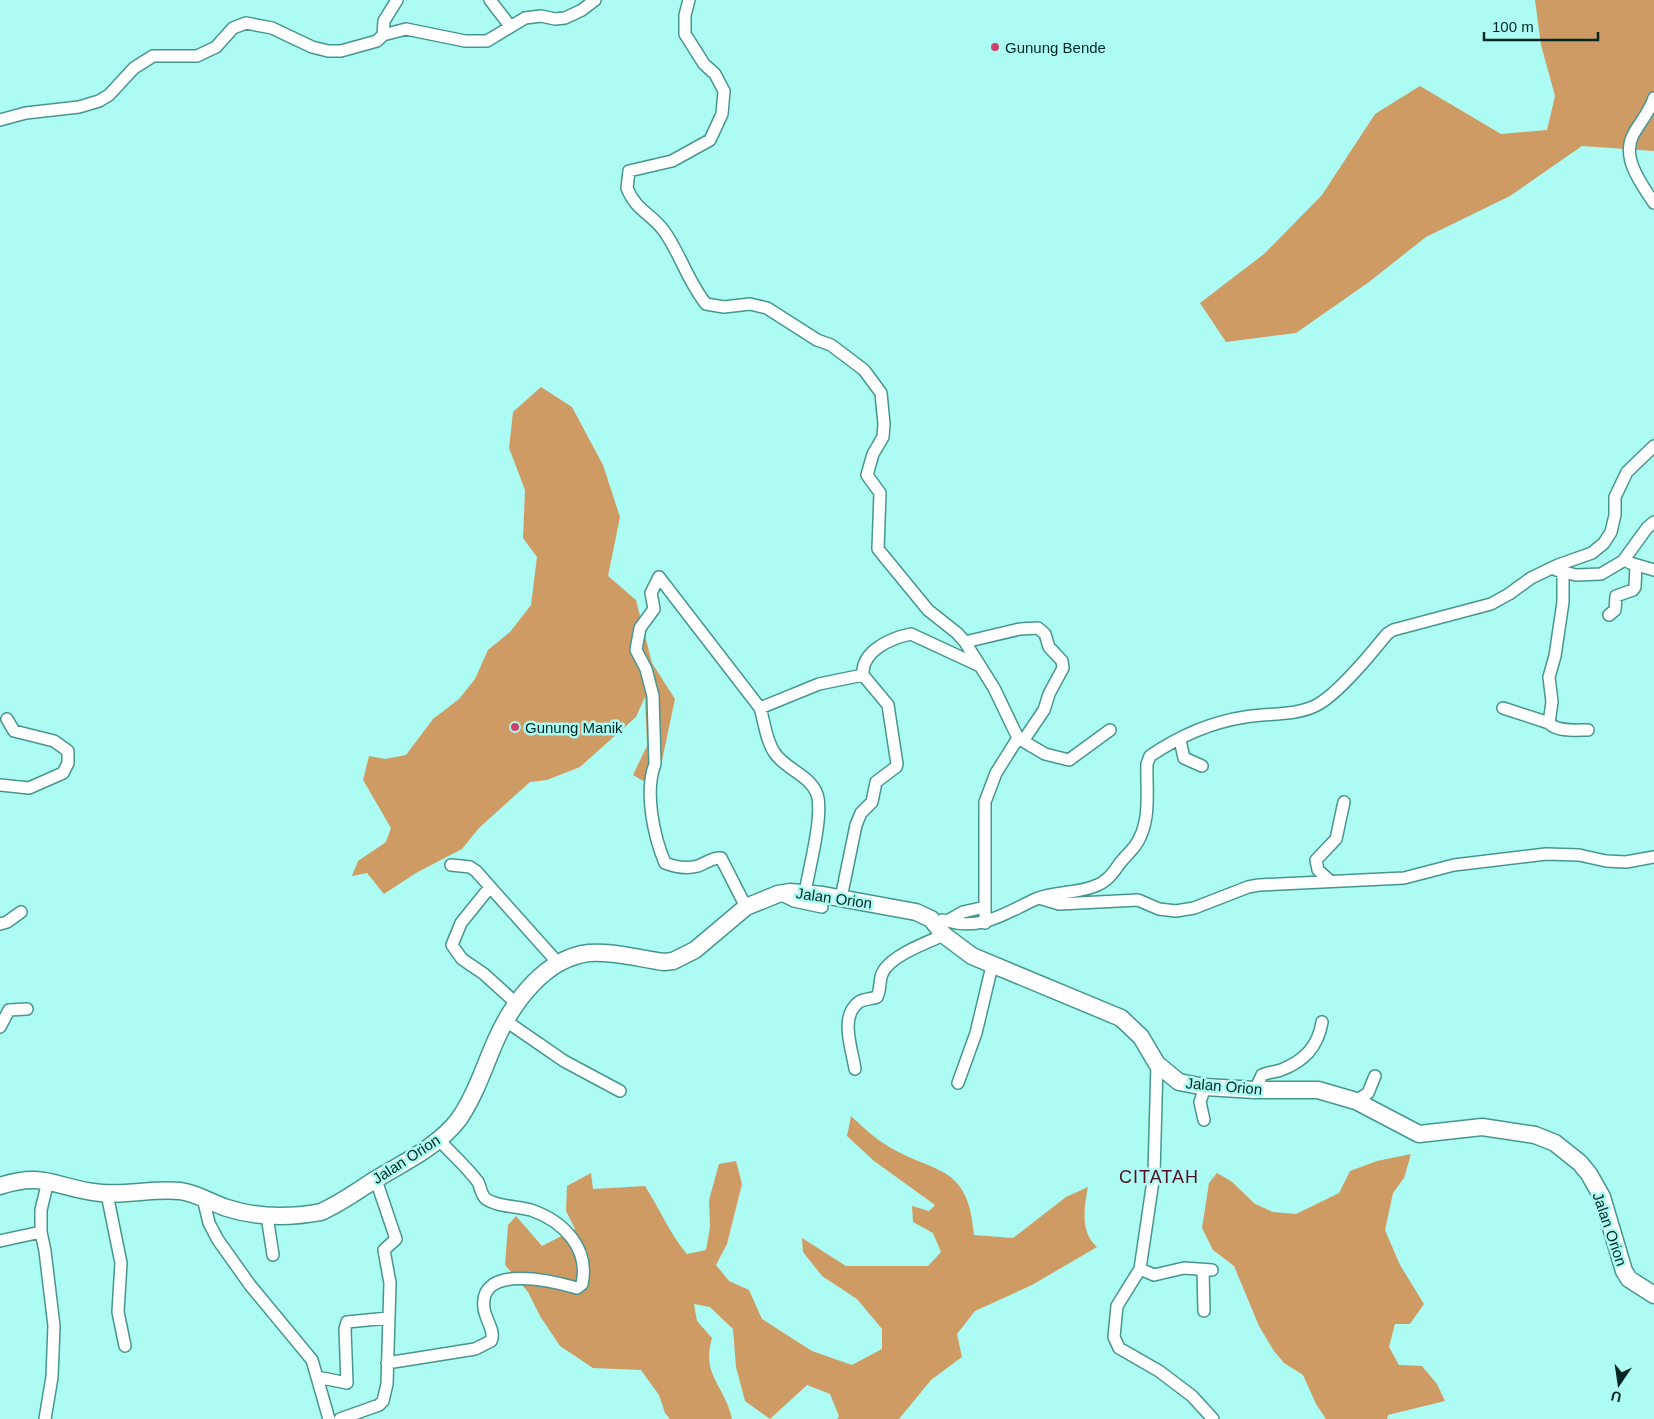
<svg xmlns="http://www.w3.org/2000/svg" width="1654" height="1419" viewBox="0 0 1654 1419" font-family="Helvetica,sans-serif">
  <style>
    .forest { fill: #cf9b64 }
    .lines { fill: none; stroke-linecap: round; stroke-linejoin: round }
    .minor-casing { stroke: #46968f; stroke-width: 14 }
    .highway-casing { stroke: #46968f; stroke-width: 19 }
    .minor { stroke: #fff; stroke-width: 11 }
    .highway { stroke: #fff; stroke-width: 16 }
    .poi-dot { fill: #cf4169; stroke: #acfcf3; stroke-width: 2 }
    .labels { text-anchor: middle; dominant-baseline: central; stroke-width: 5; stroke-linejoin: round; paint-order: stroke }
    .poi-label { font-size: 15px; fill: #032624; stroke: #acfcf3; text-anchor: start }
    .street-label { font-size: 15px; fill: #032624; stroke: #acfcf3 }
    .quarter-label { font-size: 18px; letter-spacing: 1px; fill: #530e24; stroke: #acfcf3 }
  </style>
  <rect width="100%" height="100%" fill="#acfcf3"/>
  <path class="forest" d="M1535,0H1654V151L1582,146L1510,196L1426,237L1369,282L1296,333L1226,342L1200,303L1264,254L1322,195L1375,114L1420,86L1501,134L1547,130L1555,96L1541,45Z
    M541,387L572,407L603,465L620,517L608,576L636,600L652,663L675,699L660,770L650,785L633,775L647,746L645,697L636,717L580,767L547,780L530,782L479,828L462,849L416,873L384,894L367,873L352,876L358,861L386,842L391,828L363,780L369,756L385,759L406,755L433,719L459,699L475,679L488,650L510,632L531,605L537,557L523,538L525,490L509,448L513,412Z
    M851,1116C861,1125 872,1136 883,1143C933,1176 968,1160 974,1235L1013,1238L1066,1197L1088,1187C1084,1207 1080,1233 1097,1247L1032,1285L975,1311L957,1334L962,1357L931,1380L899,1419H837L839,1416L830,1394L807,1385L770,1419L745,1401L736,1367L733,1329L710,1307L694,1304L697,1321L712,1338C701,1376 725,1385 732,1419H670L665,1413L659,1395L641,1370L593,1368L560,1346L540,1316L528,1292L505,1265L508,1225L516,1216L542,1246L575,1229L566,1211L567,1186L591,1173L593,1189L645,1186C660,1209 669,1233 687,1254L706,1250L710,1227L709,1200L719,1164L736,1161L742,1184L727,1244L716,1265L729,1281L749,1290L762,1319L812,1351L852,1365L882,1349V1329L857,1299L822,1276L803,1252L802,1238L846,1266H928L941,1252L933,1233L913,1222L912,1206L929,1211L935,1205L874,1161L847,1136Z
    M1411,1154L1404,1178L1393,1193L1385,1230L1400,1265L1424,1304L1410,1324H1395L1389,1347L1399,1365L1422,1366L1437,1384L1445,1401L1388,1415L1387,1419H1326L1316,1404L1303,1375L1284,1363L1274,1351L1259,1326L1234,1266L1213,1250L1202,1228L1209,1183L1217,1173L1231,1181L1255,1204L1273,1212L1296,1214L1339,1193L1350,1171L1377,1161Z"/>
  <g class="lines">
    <g class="minor-casing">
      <path id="minor" d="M490,0L510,26
        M689,0L685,15V34L704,64L715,74L724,91L722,114L710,140L672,161L629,171L627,188C636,211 651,213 664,231C680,253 688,282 706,304L724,307L750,304L767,308L817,340L831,345L864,370L881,393L884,424L883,437L873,454L867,475L880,493L878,549L928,610L957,633L965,642L994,688L1018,738L996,773L985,802V923
        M383,35L384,21L397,0
        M1654,98C1649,113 1640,122 1633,135C1621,158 1642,185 1654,203
        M0,120L26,113L79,107L99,101L109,95L134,68L153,56H197L216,47L233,28L246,23L272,28L312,47L328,51H341L377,41L383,35L406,29L465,41H487L525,18L541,16L555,19L565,18L582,10L595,0
        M1630,563L1654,570
        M1556,570L1576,575L1601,574L1623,561L1647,528L1654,522
        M1609,615L1615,610L1616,596L1633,590L1635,587L1636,565
        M965,642L1020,629L1038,628L1045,634L1049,647L1062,661L1063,668L1049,694L1044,710L1023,741
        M760,708L819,684L863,675
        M1503,708L1549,723L1552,702L1549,677L1555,656L1563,602V572
        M1549,723C1557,732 1576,730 1588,730
        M1018,738L1045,754L1069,760L1110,730
        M1180,740L1184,758L1202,766
        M0,785L29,788L63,773L68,763V751L54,741L14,731L7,719
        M451,865L470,867L476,871L558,963
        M1330,881L1318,870L1316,860L1336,839L1344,802
        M490,887L461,923L452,945L462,959L484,974L517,1004
        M780,894L794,901L822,907
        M841,898L856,825L861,813L872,802L876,782L896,767L897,764L888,705L863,675C861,651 891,638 911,634L980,666
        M1039,898L1059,904L1138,900L1159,909L1176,911L1194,908L1248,887L1259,885L1404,878L1454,865L1546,854L1579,855L1606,861L1626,862L1654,857
        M746,907L721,858C713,857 706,863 698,866C687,869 675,867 665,863C654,837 644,792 655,764L653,696L646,669L636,650L640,628L654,609L651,593L659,577L760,708C765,723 765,738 774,752C785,770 814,776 818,798C822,822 809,868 805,893
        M942,920L947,921L963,912L985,907
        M947,921C982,931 1005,913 1036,899C1055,891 1076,894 1095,886C1107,882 1113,873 1120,863C1125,857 1130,852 1135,846C1152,822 1146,791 1147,764L1150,756C1178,737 1212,722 1245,717C1268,713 1296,716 1317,705C1339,693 1370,655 1387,634L1393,630L1491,604L1509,594L1531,578L1558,565L1592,553L1604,543L1611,532L1615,515V497L1627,472L1654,446
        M0,924L7,922L21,912
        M506,1021L564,1061L620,1091
        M0,1027L9,1010L27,1009
        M1157,1064L1154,1174L1140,1269L1117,1306L1114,1337L1119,1348L1159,1371L1192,1396L1213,1419
        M855,1069C852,1049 839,1016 859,1002C864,999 871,999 877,997C881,989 879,981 882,974C889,956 928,942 944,935
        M958,1083L976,1033L992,966
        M1255,1090L1262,1075C1268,1072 1275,1072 1281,1070C1304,1061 1318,1047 1322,1022
        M1356,1101L1368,1093L1375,1076
        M1204,1120L1200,1102L1205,1087
        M107,1194L121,1263L118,1312L125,1346
        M203,1198L209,1223L218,1240L250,1285L312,1360L329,1419
        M267,1216L273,1255
        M0,1241L41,1232
        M1140,1269L1154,1275L1184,1268L1212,1270
        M1203,1270L1204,1311
        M387,1363L475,1349L491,1341C496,1332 485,1319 484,1308C478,1263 553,1281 577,1288L582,1284C590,1248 563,1221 531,1210C517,1206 498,1207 486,1199C481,1195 481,1188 478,1182C467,1167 451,1153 439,1140
        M317,1377L347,1383L345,1329L347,1322L388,1318
        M45,1419L52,1377L54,1326L45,1251L41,1232V1210L48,1181
        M340,1419L379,1405L383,1401L387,1384L390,1283L384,1250L396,1239L376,1180"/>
    </g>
    <g class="highway-casing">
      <path id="highway" d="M0,1186C42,1172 53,1186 93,1192C123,1197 151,1188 180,1191C197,1193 211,1203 227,1208C258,1218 289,1218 321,1212C339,1204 356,1192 373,1181C402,1163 438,1147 459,1119C476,1094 484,1067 496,1040C513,1002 545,958 589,953C613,951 641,959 664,962L673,961L695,950L746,907L778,894L790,892L823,895L916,912L931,919L944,935L972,956L1121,1018L1141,1037L1157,1064L1179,1082L1205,1087L1255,1090H1318L1356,1101L1419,1134L1482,1127L1535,1135L1555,1143L1580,1163L1589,1174L1602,1197L1624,1271L1629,1279L1654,1295"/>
    </g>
    <use href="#minor" class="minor"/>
    <use href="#highway" class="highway"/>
  </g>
  <g class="poi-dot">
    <circle cx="995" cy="47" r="5"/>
    <circle cx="515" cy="727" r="5"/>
  </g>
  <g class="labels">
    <g class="poi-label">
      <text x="1005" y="47">Gunung Bende</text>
      <text x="525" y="727">Gunung Manik</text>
    </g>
    <g class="street-label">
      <text transform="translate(834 898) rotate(8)">Jalan Orion</text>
      <text transform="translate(1224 1086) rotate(5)">Jalan Orion</text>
      <text transform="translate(406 1159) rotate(-33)">Jalan Orion</text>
      <text transform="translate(1610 1229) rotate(71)">Jalan Orion</text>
    </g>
    <g class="quarter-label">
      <text x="1159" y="1177">CITATAH</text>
    </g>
  </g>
  <g transform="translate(1619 1384) rotate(193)" stroke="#acfcf3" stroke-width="4" paint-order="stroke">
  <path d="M0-4L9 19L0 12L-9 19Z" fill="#032624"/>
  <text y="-8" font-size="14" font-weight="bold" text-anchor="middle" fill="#032624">U</text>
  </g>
  <path d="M1484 32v8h114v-8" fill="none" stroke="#032624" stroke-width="2.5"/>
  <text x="1492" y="32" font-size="15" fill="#032624" stroke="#acfcf3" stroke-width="4" paint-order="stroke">100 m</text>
</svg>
